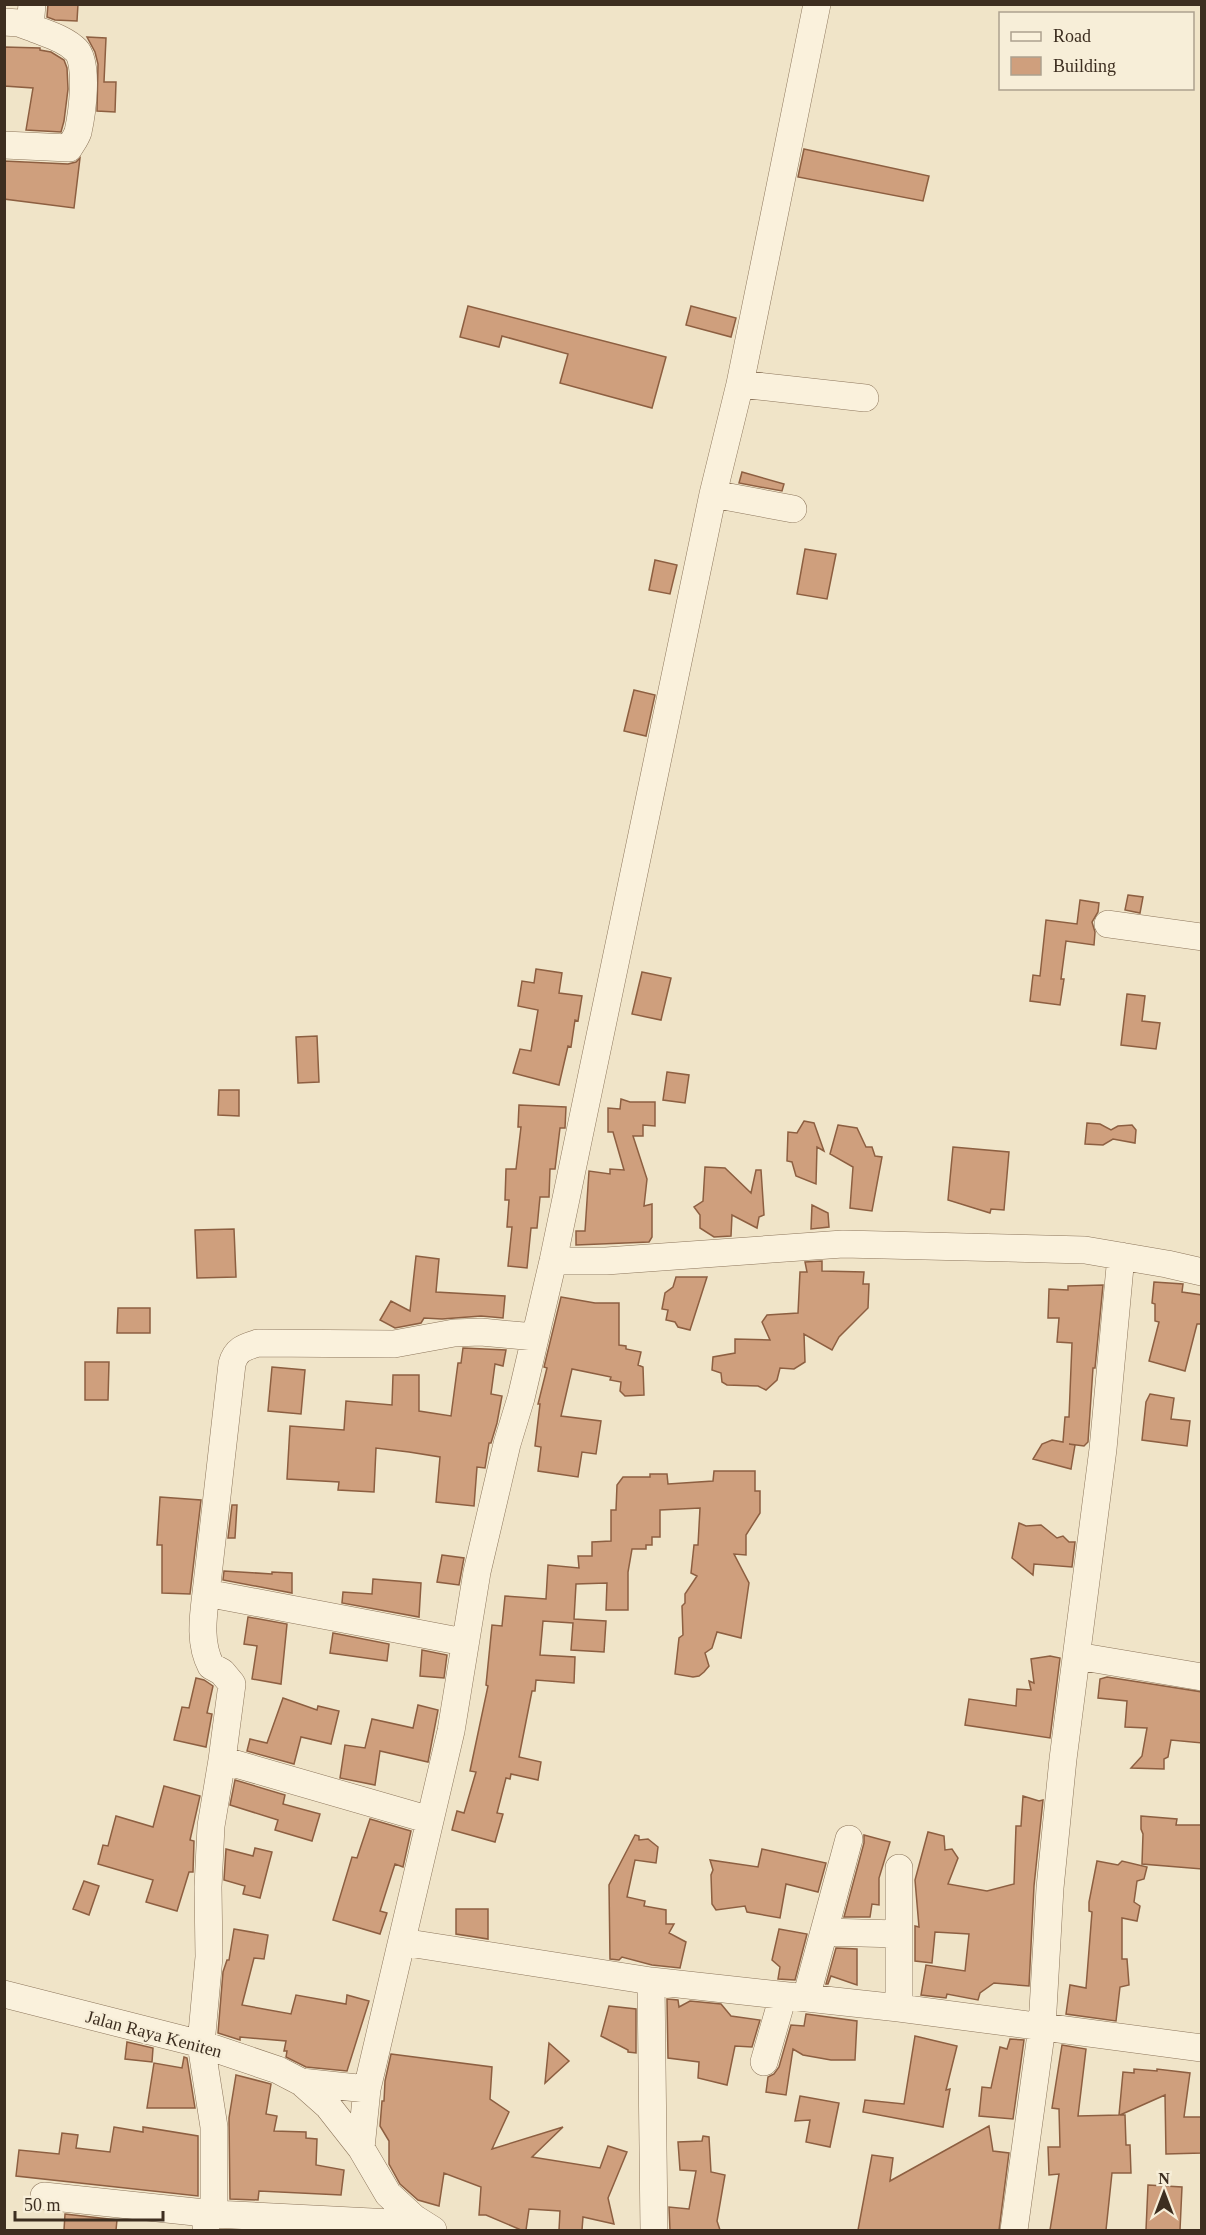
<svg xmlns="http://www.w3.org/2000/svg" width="1206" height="2235" viewBox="0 0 1206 2235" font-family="Georgia,serif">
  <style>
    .building { fill: #cf9f7d; stroke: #8d5f41; stroke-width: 1.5 }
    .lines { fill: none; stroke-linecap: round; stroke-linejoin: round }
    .minor-casing { stroke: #8d765c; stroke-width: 28 }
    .minor { stroke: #faf1dc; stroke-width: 27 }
    .labels { text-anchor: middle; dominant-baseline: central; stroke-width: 4.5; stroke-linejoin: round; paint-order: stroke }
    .street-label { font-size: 18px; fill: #3d2e20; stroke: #f7eed8 }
  </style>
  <rect width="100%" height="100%" fill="#f0e4c8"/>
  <path class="building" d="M48,4H78L77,21L55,20L47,17Z
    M87,37L106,38L104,82H116L115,112L97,111L98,64L95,52Z
    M4,47L40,48V50L51,52L64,60L67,68L68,89L64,121L61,132L26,130L33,88L4,86Z
    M804,149L929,176L923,201L798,177Z
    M80,158L74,208L4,199V161L68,164L76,162Z
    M468,306L666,357L652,408L560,383L568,354L502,336L499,347L460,337Z
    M691,306L736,318L731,337L686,325Z
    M742,472L784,484L782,491L739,483Z
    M805,549L836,554L827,599L797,594Z
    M655,560L677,565L670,594L649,590Z
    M634,690L655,695L646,736L624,731Z
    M1128,895L1143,897L1140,913L1125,910Z
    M1080,900L1099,903L1098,912L1092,922L1095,932L1094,945L1066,941L1061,979H1064L1060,1005L1030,1001L1033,975L1040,976L1046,920L1077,924Z
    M536,969L562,973L559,993L582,996L578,1021L575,1020L571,1047L568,1046L559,1085L513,1073L520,1049L531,1051L538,1010L518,1006L522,981L534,983Z
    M642,972L671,978L661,1020L632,1014Z
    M1127,994L1145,996L1142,1021L1160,1023L1156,1049L1121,1045Z
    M317,1036L319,1082L298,1083L296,1037Z
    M667,1072L689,1075L685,1103L663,1100Z
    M219,1090H239V1116L218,1115Z
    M621,1099L630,1102H655V1126L643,1125V1136H633L647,1179L644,1206L652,1204V1237L649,1242L576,1245V1231H585L589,1171L610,1174V1169L624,1170L613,1132H608V1108L620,1109Z
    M519,1105L566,1107L565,1128H560L555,1169H550L549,1197H540L537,1228H531L527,1268L508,1266L512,1227H507L509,1200H505L506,1169H516L521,1127H518Z
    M804,1121L814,1123L824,1151L817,1147L816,1184L796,1176L792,1162L787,1161L788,1132L797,1133Z
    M1087,1123L1100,1124L1111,1130L1118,1126L1132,1125L1136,1130L1135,1143L1113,1139L1103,1145L1085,1144Z
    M838,1125L857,1128L866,1147H872L875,1156L882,1157L872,1211L850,1208L853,1167L830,1154Z
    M953,1147L1009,1152L1004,1210L991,1209L990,1213L948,1200Z
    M705,1167L725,1168L751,1193L756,1170H761L764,1215L759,1217L757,1228L732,1215L731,1236L714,1237L700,1228V1215L694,1207L703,1201Z
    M812,1205L828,1213L829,1227L811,1229Z
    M234,1229L236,1277L197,1278L195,1230Z
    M416,1256L439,1259L436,1292L505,1296L503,1318L481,1316L442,1319L424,1318L421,1323L395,1328L380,1320L391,1301L410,1311Z
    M822,1261V1271L864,1272L863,1284H869L868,1308L839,1337L832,1350L804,1334L805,1362L794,1369L780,1368L777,1380L766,1390L758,1386L727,1385L722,1382L721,1373L712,1370L713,1357L735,1353V1339L770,1340L762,1322L767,1315L798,1313L800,1272H807L805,1262Z
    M676,1277H707L690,1330L678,1327L675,1322L666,1320L668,1310L662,1309L665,1293L673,1287Z
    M1154,1282L1183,1284L1182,1292L1202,1295V1324H1197L1185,1371L1149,1361L1159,1322L1155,1321V1304L1152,1303Z
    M1103,1285L1095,1368H1093L1088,1442L1084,1446L1069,1444L1075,1445L1071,1469L1033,1459L1042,1444L1052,1440L1063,1442L1065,1417H1069L1072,1343L1057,1342L1059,1318H1048L1049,1289L1068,1290V1286Z
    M561,1297L595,1303H619V1345L626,1346V1349L641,1352L638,1365L643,1367L644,1395L625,1396L620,1391L621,1382L610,1380L611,1377L572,1369L561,1416L601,1421L596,1454L582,1452L578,1477L538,1471L541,1447L535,1446L540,1404H538L547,1368L544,1367Z
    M118,1308H150V1333H117Z
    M463,1348L506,1350L503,1366L495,1364L491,1394L502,1396L497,1423L491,1443H489L485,1468L477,1467L474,1506L436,1502L440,1457L409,1452L376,1448L374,1492L338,1490L339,1482L287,1479L290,1426L344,1430L346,1401L392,1405L393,1375H419V1411L451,1416L458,1363H461Z
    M85,1362H109L108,1400H85Z
    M272,1367L305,1370L301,1414L268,1411Z
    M1150,1394L1174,1398L1171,1419L1190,1421L1187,1446L1142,1440L1146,1402Z
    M714,1471H755V1491H760V1513L746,1535V1555L734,1554L749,1583L741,1638L717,1632L712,1648L705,1653L709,1666L704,1672L699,1676L693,1677L675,1674L679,1638L683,1635L682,1606L685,1603V1594L697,1576L691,1573L694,1545H698L700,1508L660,1510V1537H652V1545H646V1549H632L628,1572V1610H606L607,1583L576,1584L574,1619L606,1621L604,1652L571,1650L573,1623L543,1621L540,1655L575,1657L574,1683L536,1680L535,1691H532L519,1757L541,1762L538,1780L511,1774L510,1779L506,1778L497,1813L503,1814L495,1842L452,1830L457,1811L464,1813L476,1772L470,1771L488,1686L486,1685L492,1625L502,1626L505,1596L546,1599L548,1565L579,1568L578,1556H592V1542L611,1541V1510H616L617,1485L623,1477H650V1474H667L668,1484L713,1481Z
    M160,1497L201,1500L190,1594L162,1593V1545H157Z
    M232,1505H237L235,1538H228Z
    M1019,1523L1026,1526L1041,1525L1057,1538L1063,1536L1069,1542H1075L1072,1567L1034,1564L1033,1575L1012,1558Z
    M442,1555L464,1558L459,1585L437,1582Z
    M224,1571L272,1574V1572L292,1573V1593L223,1580Z
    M373,1579L421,1583L419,1617L342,1603L343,1592L372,1594Z
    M248,1617L287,1624L281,1684L252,1679L257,1646L244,1644Z
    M333,1633L389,1644L387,1661L330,1653Z
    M422,1650L447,1655L444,1678L420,1676Z
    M1050,1656L1060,1658L1050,1738L965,1725L969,1699L1016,1706L1017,1689L1031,1690L1029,1681L1034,1683L1031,1659Z
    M1107,1677L1202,1692V1743L1171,1740L1168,1757L1164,1759V1769L1131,1768L1142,1756L1147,1728L1125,1727L1127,1701L1098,1698L1100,1679Z
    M196,1678L204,1680L213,1686L207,1713L212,1714L206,1747L174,1740L182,1707L189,1708Z
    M283,1698L317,1710L318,1706L339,1711L331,1744L301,1737L294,1764L247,1751L250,1739L267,1743Z
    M418,1705L438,1710L428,1762L380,1751L375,1785L340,1778L345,1745L365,1748L372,1719L413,1728Z
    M235,1780L285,1795L283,1804L320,1814L312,1841L275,1830L278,1820L230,1805Z
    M164,1786L200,1796L190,1840L194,1841L193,1872H189L177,1911L146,1902L153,1880L98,1864L103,1845L108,1846L116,1816L153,1827Z
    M1023,1796L1039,1801L1043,1800L1034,1886L1029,1986L994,1983L980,1993L978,2000L947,1994L946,1998L921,1995L926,1965L965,1971L969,1934L935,1932L932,1963L915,1961V1926L919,1927L915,1880L928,1832L944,1836L945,1850L952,1849L958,1858L948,1884L987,1891L1014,1884L1016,1826H1021Z
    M1141,1816L1177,1819L1176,1825H1202V1869L1142,1864L1143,1834L1141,1829Z
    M370,1819L411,1831L403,1867L395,1864L380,1911L387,1913L380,1934L333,1920L352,1857L357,1858Z
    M635,1835L639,1836V1840L648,1839L658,1847L656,1863L635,1860L627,1897L645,1901L644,1906L666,1910V1924H674L669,1933L686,1942L680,1968L652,1965L622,1957L619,1960L610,1959L609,1885Z
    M864,1835L890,1842L879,1878V1905L872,1904L870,1917H844L864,1843Z
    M255,1848L272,1852L260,1898L243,1894L245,1886L224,1880L226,1849L253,1856Z
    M762,1849L826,1863L818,1892L786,1884L780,1918L747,1912L745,1906L716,1910L712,1904L711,1875L713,1870L710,1860L758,1867Z
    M1097,1861L1118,1865L1122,1861L1147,1867L1144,1879L1137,1881L1134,1902L1140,1906L1137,1921L1122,1918V1959H1127L1129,1985L1120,1987L1116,2021L1066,2014L1070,1985L1086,1988L1092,1912L1089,1911V1902Z
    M84,1881L99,1886L89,1915L73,1909Z
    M456,1909H488V1939L456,1934Z
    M234,1929L268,1935L264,1959L254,1958L242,2005L291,2014L296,1995L346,2004L347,1995L369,2001L347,2071L306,2067L286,2057L287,2051H284L286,2041L240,2037V2040L218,2033L223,1972L227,1960H229Z
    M779,1929L807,1934L795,1980L778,1979L780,1967L772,1960Z
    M836,1948L857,1949V1985L831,1976L828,1984H826Z
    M667,1999L678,2000L679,2007L690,2001L721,2004L731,2016L760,2020L752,2047L735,2046L727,2085L698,2078L699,2062L668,2058Z
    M609,2006L636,2009V2053L628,2052V2050L601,2036Z
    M806,2014L857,2021L855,2060H831L803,2055L793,2049L786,2095L766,2092L768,2077L774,2074L779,2067L791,2025L804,2026Z
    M915,2036L957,2046L946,2090L950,2089L943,2127L863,2112L865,2100L904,2104Z
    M1010,2039L1024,2040L1013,2119L979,2116L982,2087L991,2088L1000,2047L1007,2049Z
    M127,2042L153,2048L152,2062L125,2059Z
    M549,2043L569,2061L545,2083Z
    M1062,2045L1086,2049L1078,2116L1119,2115L1123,2072L1134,2073V2069L1157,2071V2069L1190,2073L1184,2117H1202V2153L1166,2154L1165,2095L1120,2115H1125L1126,2145H1130L1131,2173H1112L1106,2230H1050L1059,2174L1049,2175L1048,2147H1060L1059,2109L1052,2108Z
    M391,2054L492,2067L490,2099L509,2112L492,2149L563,2127L532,2157L600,2168L608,2146L627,2152L608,2198L614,2224L583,2217L582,2230H559L560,2211L529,2209L526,2230H521L486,2215H479L481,2187L444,2173L439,2206L418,2200L400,2184L389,2164V2141L380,2126L382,2101H384L385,2081Z
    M184,2057L187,2058L195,2108H147L154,2063L182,2068Z
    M236,2075L271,2084L266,2114L277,2116L274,2131L306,2132V2138L317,2139L316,2165L344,2170L341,2195L259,2191L258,2200L230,2199L229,2118Z
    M800,2096L839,2103L830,2147L806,2142L810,2120L795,2121Z
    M989,2126L993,2151L1009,2153L999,2230H858L872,2155L893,2158L890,2181Z
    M114,2127L143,2132V2127L198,2136V2196L16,2176L19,2150L59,2154L62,2133L78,2135L76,2148L110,2152Z
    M703,2136L709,2137L711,2172L725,2175L717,2221L720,2230H670L669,2207L689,2209L696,2171L680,2170L678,2142L702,2141Z
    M1148,2185L1182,2187L1180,2230H1146Z
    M65,2214L117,2220L116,2230H64Z"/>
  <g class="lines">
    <g class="minor-casing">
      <path id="minor" d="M4,22L19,23L30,27L32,4
        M4,145L69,148C72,143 76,138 78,132C82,114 89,63 76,50C64,38 46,34 30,27
        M740,384L865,398
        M713,494L793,509
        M1108,924L1202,937
        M553,1261H606L843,1244L1085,1250L1167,1264L1202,1272
        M206,1593L232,1364C236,1349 245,1347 258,1343L394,1344L454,1333L481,1332L535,1337
        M1077,1656L1202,1677
        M222,1760L430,1820
        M899,1868V2008
        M824,1932L899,1934
        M402,1942L651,1981L654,2230
        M651,1981L899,2008L1202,2048
        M4,1994L201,2044L278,2070L301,2082L328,2106L361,2148L388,2194L414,2218L433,2230
        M806,1998L849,1839
        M764,2062L783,1996
        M301,2082L367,2089
        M361,2148L367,2089L451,1731L477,1572L507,1444L521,1398L553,1261L713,494L740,384L817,4
        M44,2196L214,2214V2127L201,2044L209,1957L208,1887L211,1826L222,1760L232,1684L222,1672L211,1666C199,1643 203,1617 206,1593L464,1642
        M206,2227L207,2220L214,2214L392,2223L414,2218
        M1014,2230L1042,2027L1050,1888L1063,1759L1103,1449L1121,1256"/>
    </g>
    <use href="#minor" class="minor"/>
  </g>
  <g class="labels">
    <g class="street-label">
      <text transform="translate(154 2034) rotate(15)">Jalan Raya Keniten</text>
    </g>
  </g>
  <rect width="1206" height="2235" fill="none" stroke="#3d2e20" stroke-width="12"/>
  <rect x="999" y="12" width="195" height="78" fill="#f7eed8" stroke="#ada18e" stroke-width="1.5"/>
  <rect x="1011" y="32" width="30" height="9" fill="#faf1dc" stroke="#ada18e" stroke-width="1.5"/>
  <text x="1053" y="42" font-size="18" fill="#3d2e20">Road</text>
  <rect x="1011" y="57" width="30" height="18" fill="#cf9f7d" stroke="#ada18e" stroke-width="1.5"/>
  <text x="1053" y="72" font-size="18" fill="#3d2e20">Building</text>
  <g transform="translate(1164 2193)" stroke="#f7eed8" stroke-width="4.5" paint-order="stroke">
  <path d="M0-4.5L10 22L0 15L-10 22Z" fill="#3d2e20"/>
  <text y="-9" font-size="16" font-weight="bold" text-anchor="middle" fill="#3d2e20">N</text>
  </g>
  <path d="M15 2211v9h148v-9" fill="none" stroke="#3d2e20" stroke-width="3"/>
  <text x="24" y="2211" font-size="18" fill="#3d2e20" stroke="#f7eed8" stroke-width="4.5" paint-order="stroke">50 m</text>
</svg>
